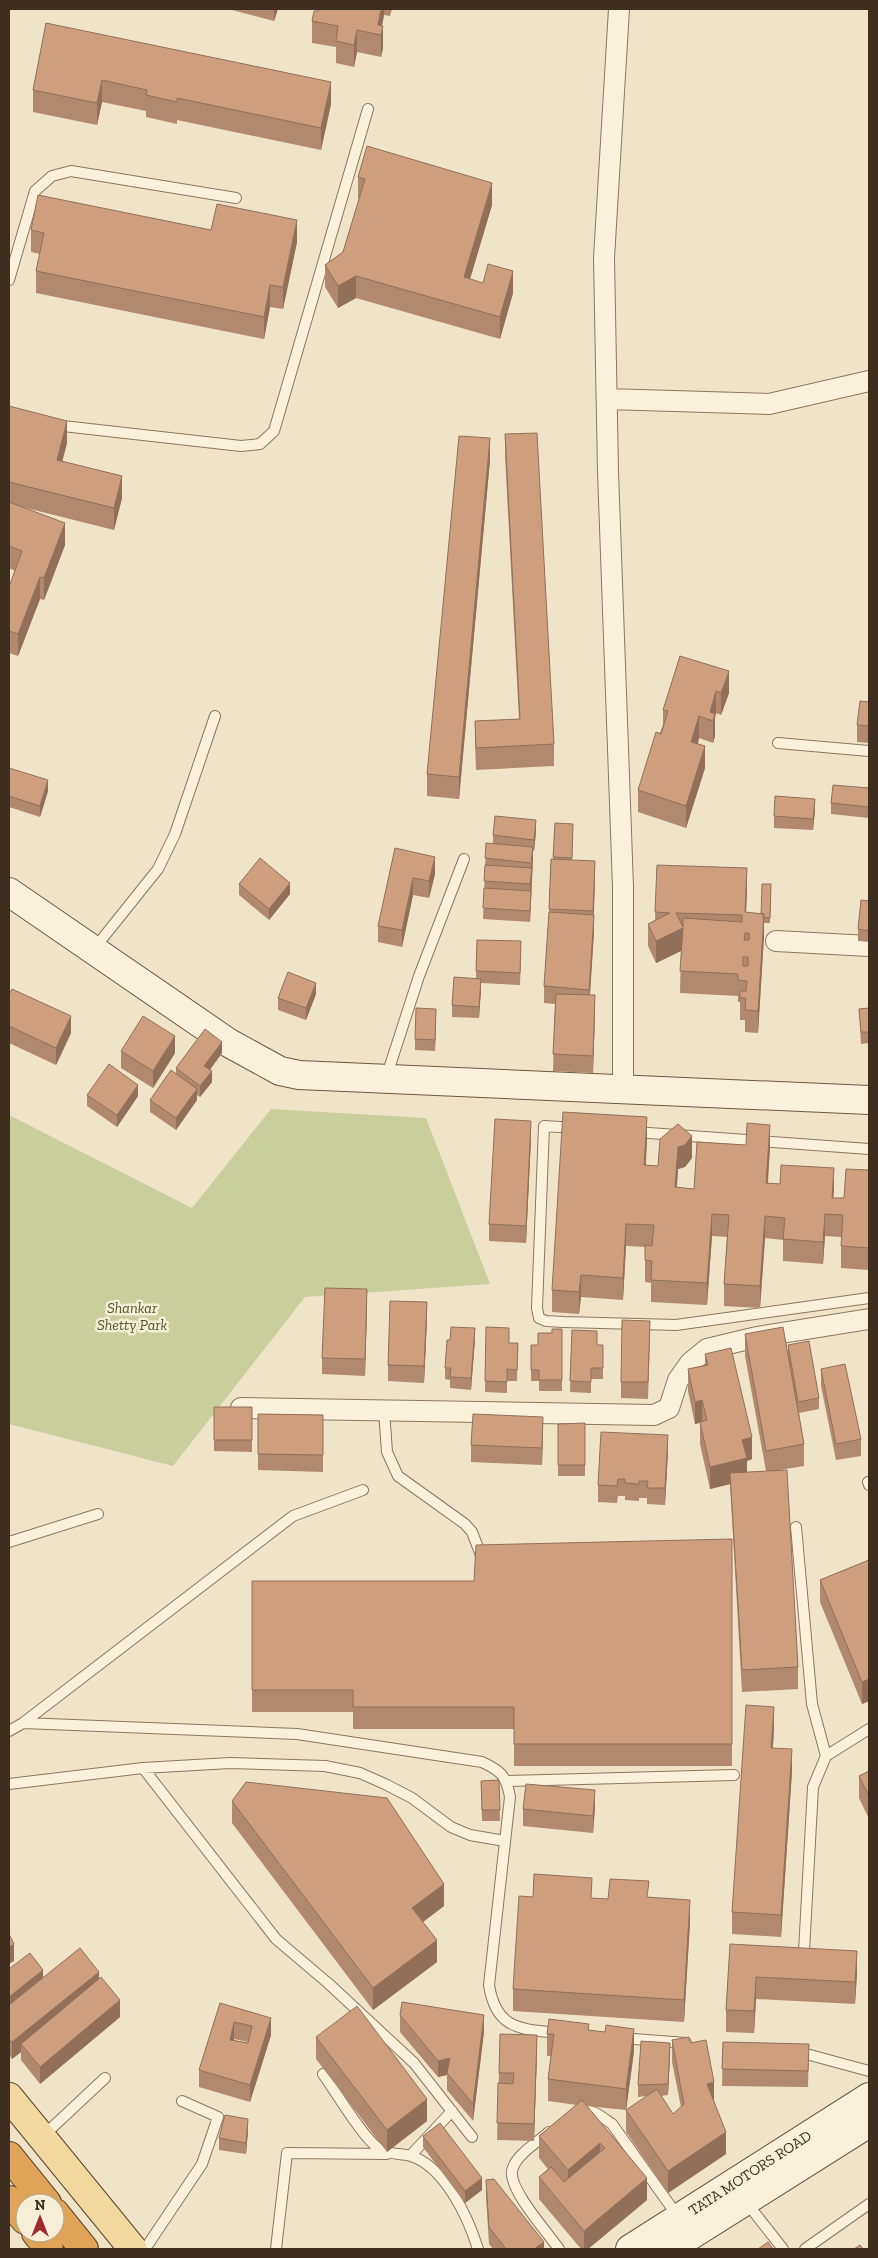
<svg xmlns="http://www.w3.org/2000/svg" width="878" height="2258" viewBox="0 0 878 2258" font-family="'Zilla Slab',serif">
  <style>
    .green { fill: #c9cf9b }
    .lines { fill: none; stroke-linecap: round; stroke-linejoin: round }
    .lane-casing { stroke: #8d765c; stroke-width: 12 }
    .street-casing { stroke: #8d765c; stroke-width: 22 }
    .secondary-casing { stroke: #6f573f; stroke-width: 30 }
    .primary-casing { stroke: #5b4430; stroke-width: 30 }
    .highway-casing { stroke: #5b4430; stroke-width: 30 }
    .lane { stroke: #faf1dc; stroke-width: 10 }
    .street { stroke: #faf1dc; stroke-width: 20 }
    .secondary { stroke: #faf1dc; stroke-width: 28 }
    .primary { stroke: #f3d9a0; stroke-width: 28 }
    .highway { stroke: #e0a458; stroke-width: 28 }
    .wall { fill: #b2896c; fill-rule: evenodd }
    .shaded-wall { fill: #916f58 }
    .building { fill: #cf9f7d; stroke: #916f58; fill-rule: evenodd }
    .labels { text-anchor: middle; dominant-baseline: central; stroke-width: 5; stroke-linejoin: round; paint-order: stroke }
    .park-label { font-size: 15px; font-style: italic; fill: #4d5a26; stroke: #f7eed8 }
    .street-label { font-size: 15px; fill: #3d2e20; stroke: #f7eed8 }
  </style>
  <rect width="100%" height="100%" fill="#f0e4c8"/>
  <path class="green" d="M271,1109L426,1118L490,1284L305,1297L173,1466L9,1424V1115L192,1208Z"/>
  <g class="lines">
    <g class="lane-casing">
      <path id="lane" d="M9,280L35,191L52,176L71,171L236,198
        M54,425L241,446L260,444L274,431L368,109
        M778,743L869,751
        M94,949L158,869L175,834L215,716
        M386,1078L419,976L464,859
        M576,1128L544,1126L537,1308L539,1318L546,1321L564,1322L676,1325L869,1298
        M635,1132L869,1149
        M384,1410L387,1452L398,1476L465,1524L472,1532L482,1558
        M868,1482L869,1485
        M796,1527L812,1704L826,1756
        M9,1542L98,1514
        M23,1723L297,1734L482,1762C501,1771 506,1775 510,1797L489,1985C496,2030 521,2029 559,2033
        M9,1731L23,1723L293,1516L363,1490
        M143,1768L276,1939L329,1984L414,2063L472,2137
        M507,1781L734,1775
        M9,1784L143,1768L230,1763L325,1766L360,1773L385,1784L412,1798L451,1827L470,1835L505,1841
        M804,1951L813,1787L826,1756L869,1729
        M621,2038L686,2043
        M795,2053L810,2055L869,2071
        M323,2074C336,2092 364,2140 381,2150C391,2155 401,2153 411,2156C445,2167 468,2217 478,2249
        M580,2110C592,2108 603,2118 612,2124L679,2218
        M549,2132C538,2142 515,2155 512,2171C509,2190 548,2233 559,2249
        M42,2137L105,2078
        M411,2155L452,2111
        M746,2202L783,2249
        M145,2249L202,2164L218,2117L182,2101
        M276,2249L287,2153L387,2154
        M805,2249L869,2204"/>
    </g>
    <g class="street-casing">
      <path id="street" d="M619,9L604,258L608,472L623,887V1089
        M607,399L769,404L869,381
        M776,941L869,946
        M241,1408L654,1415L669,1408L678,1380L690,1363L707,1349L757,1337L869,1319"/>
    </g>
    <g class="secondary-casing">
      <path id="secondary" d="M9,892L229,1043L280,1071L299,1075L869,1100
        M630,2249L869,2097
        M669,2249L869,2123"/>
    </g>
    <g class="primary-casing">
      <path id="primary" d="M9,2097L133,2249"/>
    </g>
    <g class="highway-casing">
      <path id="highway" d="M9,2156L47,2203
        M9,2200L25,2220
        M55,2213L84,2249
        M36,2233L49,2249"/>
    </g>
    <use href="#lane" class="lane"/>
    <use href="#street" class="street"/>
    <use href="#secondary" class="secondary"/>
    <use href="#primary" class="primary"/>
    <use href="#highway" class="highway"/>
  </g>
  <path class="wall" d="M228,9H278L274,21Z
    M318,9H392L390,16L384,15L382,26L383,48L381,57L357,52L354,67L336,63V47L312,43V21L318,11Z
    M46,23L331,104L321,150L177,120V124L146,117V111L102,102L97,125L33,112V90Z
    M358,177L492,205L470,279L513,293L500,339L356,298L338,308L325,287V265L343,252L359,199H358Z
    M31,230L297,242L283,309L270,307L264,339L36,293V271L40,254L31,252Z
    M9,406L67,443L62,461L122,498L114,530L22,507L65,545L44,600L40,599L18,656L9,653V587L15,571L9,568Z
    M505,434L554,744V766L476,770L475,743V721L519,719L505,456Z
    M490,460L459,799L427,796V774Z
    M680,656L729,693L721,715L716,713L715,718V736L713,743L699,738L698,744L705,768L686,828L638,812V790L663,725V710Z
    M869,702V743L857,742V725Z
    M9,768L48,791L40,817L9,807Z
    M869,788V818L831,814V803Z
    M815,810L813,830L774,828V816Z
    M555,823L573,835L572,860L595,878L594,915V932L590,995L595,1012L593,1073L553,1071L555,1004L544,1003V986L549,912L551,859H553Z
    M536,832L534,851H533L530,922L483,919L486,843L493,844V835Z
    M395,848L435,874L429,898L413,895L402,947L378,942V926Z
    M657,865L747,890L746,912L761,914L771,884L770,923H764V936L758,1033L745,1032V1020H740V1002H738V996L680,993L681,951L656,963L648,946V924L655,920Z
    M239,884L290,894L269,920L239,895Z
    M869,901V942L858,941V929Z
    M477,940L521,953L520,985L481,983L479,1018L452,1017V1005L476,979Z
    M316,994L306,1020L278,1010V998Z
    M9,995L71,1033L56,1065L9,1043Z
    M869,1008V1043L861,1044L859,1009Z
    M436,1021L435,1051L415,1050V1039Z
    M121,1051L175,1053L153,1088L121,1068Z
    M222,1053L210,1070L212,1082L200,1097L197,1095V1100L176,1130L150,1112V1100L176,1074V1068Z
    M87,1095L138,1096L117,1127L87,1106Z
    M531,1138L526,1243L489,1241V1224Z
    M647,1139L646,1165L658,1166L692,1158L685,1167L678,1169L677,1188L694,1189L770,1147L768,1183L834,1190L833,1198H844L869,1170V1270L841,1268V1237L825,1236L823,1264L783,1261V1240L765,1238L760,1308L724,1306V1284L727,1237L712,1236L707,1305L651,1302V1283L645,1282V1247L626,1246L623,1300L581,1297L579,1314L552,1312V1290Z
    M367,1306L365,1376L322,1374V1358Z
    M427,1319L424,1383L388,1381V1365Z
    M486,1327L509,1343H518L517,1381H507V1393L485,1392Z
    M562,1329V1391H539V1381H531V1345H538L552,1333Z
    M572,1330L597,1345H603V1379H591V1393L570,1392Z
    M745,1334L788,1353V1345L819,1398V1409L799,1413L804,1444V1466L780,1470L798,1667V1689L742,1692L730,1484L710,1489L700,1444V1423L695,1424L688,1391V1369L705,1365V1354L752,1459L747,1461V1472L766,1471L745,1356Z
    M650,1338L648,1399L621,1398V1382Z
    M475,1339L471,1390L450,1388V1380L445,1379V1368Z
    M821,1369L861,1439V1456L836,1460L821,1386Z
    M214,1407H252V1452L214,1451Z
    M258,1414L323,1415V1472L258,1470Z
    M585,1423V1476H558V1424Z
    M543,1434L542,1465L471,1462V1445Z
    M668,1452L665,1505L647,1504V1498H639V1501L625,1500V1496H618L617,1503L598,1502V1485Z
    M732,1539V1766H514V1729H353V1712H252V1581H474Z
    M869,1560V1701L862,1704L820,1602V1580Z
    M774,1729L773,1748L792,1771L781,1937L732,1934V1912Z
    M869,1771V1819L859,1798V1776Z
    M499,1780L500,1821H482L481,1781Z
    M232,1801L444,1906L423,1922L437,1962L373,2010L232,1823Z
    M595,1807L593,1833L523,1826V1809Z
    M533,1897L608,1899L649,1897L690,1922L684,2022L513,2011V1989Z
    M730,1944L857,1973L855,2004L756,1999L754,2033L726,2032V2010Z
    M9,1969L43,1978H99L120,2017L40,2084L21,2060V2052L12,2059L9,2055Z
    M220,2003L271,2035L250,2102L199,2087V2070ZM234,2039L248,2042V2043L234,2040Z
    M400,2015L484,2032L473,2121L447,2090V2075L438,2077L400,2032Z
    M589,2031L634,2051L626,2110L647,2096L638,2097V2085L670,2054L668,2095L661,2096L673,2114L681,2107L672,2062V2040L690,2043L714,2101L726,2154L668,2193L626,2132V2110L587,2106L647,2200L588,2249H581L539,2199V2177L548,2169L539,2158V2136L577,2105L548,2101V2079L551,2056H547V2034Z
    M316,2037L427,2121L387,2152L316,2059Z
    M723,2042L809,2044L808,2087L722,2086Z
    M537,2052L534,2141L497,2140L499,2073Z
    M248,2131L246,2154L219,2150V2138Z
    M423,2136L482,2190L465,2203L423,2147Z
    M486,2180L544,2249H493L489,2244L486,2197Z"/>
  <path class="shaded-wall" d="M274,9H278L274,21Z
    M381,9H384V15L380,35L378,25Z
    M383,26V48L381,57V35Z
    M357,30V52L354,67V45Z
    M102,80V102L97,125V103Z
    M331,82V104L321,150V128Z
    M492,183V205L464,299V277Z
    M297,220V242L283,309V287Z
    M513,271V293L500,339V317Z
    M356,276V298L338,308V286Z
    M270,285V307L264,339V317Z
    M67,421V443L57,482V460Z
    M490,438V460L459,799V777Z
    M122,476V498L114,530V508Z
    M65,523V545L44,600V578Z
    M40,577V599L18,656V634Z
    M729,671V693L721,715V693Z
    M716,691V713L715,718V736L713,743V721L710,712Z
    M699,716V738L691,764V742Z
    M705,746V768L686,828V806Z
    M48,780V791L40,817V806Z
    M815,799V810L813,830V819Z
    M536,820V832L534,851V840Z
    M533,847V859L530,922V884Z
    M435,857V874L429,898V881Z
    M595,861V878L593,928V911Z
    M747,868V890L745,934V912Z
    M413,878V895L402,947V930Z
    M290,883V894L269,920V909Z
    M764,914V936L758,1033V1011Z
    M594,915V932L589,1007V990Z
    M683,928V950L656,963V941Z
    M481,979V991L479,1018V1007Z
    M316,983V994L306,1020V1008Z
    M595,995V1012L593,1073V1056Z
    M436,1009V1021L435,1051V1040Z
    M71,1016V1033L56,1065V1048Z
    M175,1036V1053L153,1088V1071Z
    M222,1042V1053L204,1077V1066Z
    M212,1071V1082L200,1097V1086Z
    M138,1085V1096L117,1127V1115Z
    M197,1089V1100L176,1130V1118Z
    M647,1117V1139L644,1187V1165Z
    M531,1121V1138L526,1243V1226Z
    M770,1125V1147L766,1205V1183Z
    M692,1136V1158L685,1167L678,1169L675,1209V1187L678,1147Z
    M834,1168V1190L832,1214V1198Z
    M712,1214V1236L707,1305V1283Z
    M825,1214V1236L823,1264V1242Z
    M765,1216V1238L760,1308V1286Z
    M626,1224V1246L623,1300V1278Z
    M581,1275V1297L579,1314V1292Z
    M367,1289V1306L365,1376V1359Z
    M427,1302V1319L424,1383V1366Z
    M475,1328V1339L471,1390V1378Z
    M702,1400V1422L695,1424V1402Z
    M543,1417V1434L542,1465V1448Z
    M668,1435V1452L665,1505V1488Z
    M752,1437V1459L747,1461V1480L730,1473V1484L710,1489V1467L742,1440Z
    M869,1679V1701L862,1704V1682Z
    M774,1707V1729L771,1770V1748Z
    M792,1749V1771L781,1937V1915Z
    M595,1790V1807L593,1833V1816Z
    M444,1884V1906L412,1930V1908Z
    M690,1900V1922L684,2022V2000Z
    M437,1940V1962L373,2010V1988Z
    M14,1944V1961L9,1964V1947Z
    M857,1951V1973L855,2004V1982Z
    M43,1970V1982L9,2009V1997Z
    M99,1972V1989L21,2044V2052L12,2059V2042Z
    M756,1977V1999L754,2033V2011Z
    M120,2000V2017L40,2084V2067Z
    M484,2015V2032L473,2121V2104Z
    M271,2018V2035L250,2102V2085Z
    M234,2022V2039L230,2056V2040Z
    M634,2029V2051L626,2111V2089Z
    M537,2035V2052L534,2141V2124Z
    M670,2043V2054L668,2095V2084Z
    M450,2058L447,2075L438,2077V2061Z
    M714,2082V2104L707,2084Z
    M427,2099V2121L387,2152V2130Z
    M248,2119V2131L246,2154V2143Z
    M726,2132V2154L668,2193V2171Z
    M600,2143V2165L568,2192V2170Z
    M482,2178V2190L465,2203V2191Z
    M647,2178V2200L588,2249H584V2231Z
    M544,2242V2249H534Z"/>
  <path class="building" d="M318,9H381L378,25L383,26L381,35L357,30L354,45L336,41L338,26L312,21L314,11H318Z
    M46,23L331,82L321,128L177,98V102L146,95L147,90L102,80L97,103L33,90Z
    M367,146L492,183L464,277L483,283L488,264L513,271L500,317L356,276L338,286L325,265L343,252L365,179L358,177Z
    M38,195L211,230L217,204L297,220L283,287L270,285L264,317L36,271L44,233L31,230Z
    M9,406L67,421L57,460L122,476L114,508L9,482Z
    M537,433L554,744L476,748L475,721L520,719L505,434Z
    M459,436L490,438L459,777L427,774Z
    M9,502L65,523L44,578L40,577L18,634L9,631V587L22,551L9,546Z
    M680,656L729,671L721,693L716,691L710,712L715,714L713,721L699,716L691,742L705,746L686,806L638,790L656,732L661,734L668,711L663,710Z
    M860,701L869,702V726L857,725Z
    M9,768L48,780L40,806L9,796Z
    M833,785L869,788V807L831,803Z
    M775,796L815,799L813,819L774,816Z
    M495,816L536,820L534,840L493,835Z
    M555,823L573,824L572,858L553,857Z
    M486,843L533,847L531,863L485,858Z
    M395,848L435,857L429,881L413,878L402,930L378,926Z
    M260,858L290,883L269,909L239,884Z
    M551,859L595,861L593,911L549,909Z
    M485,865L532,868L530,884L484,881Z
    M657,865L747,868L745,912L764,914L758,1011L745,1010L746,998H740V991H746L747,981L738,980V974L680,971L683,928L656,941L648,924L670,913L655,912ZM676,913L742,915V922L683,918V927ZM745,933H749V940H744ZM743,957H748V966H743Z
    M762,884H771L770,918L763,917L764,914H761Z
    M484,888L531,891L530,911L483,908Z
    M861,900L869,901V931L858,929Z
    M549,912L594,915L589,990L544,986Z
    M477,940L521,941L520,973L476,971Z
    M288,972L316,983L306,1008L278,998Z
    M454,977L481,979L479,1007L452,1005Z
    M12,989L71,1016L56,1048L9,1026V995Z
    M556,994L595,995L593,1056L553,1054Z
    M416,1008L436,1009L435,1040L415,1039Z
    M869,1008V1032H861L859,1009Z
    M143,1016L175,1036L153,1071L121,1051Z
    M205,1029L222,1042L204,1066L212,1071L200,1086L176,1068Z
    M109,1064L138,1085L117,1115L87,1095Z
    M171,1070L197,1089L176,1118L150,1100Z
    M563,1112L647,1117L644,1165L658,1166L660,1139L678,1124L692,1136L685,1145L678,1147L675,1187L694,1189L697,1142L746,1145L747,1123L770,1125L766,1183L780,1184L781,1165L834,1168L832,1198H844L846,1169L869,1170V1248L841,1246L843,1215L825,1214L823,1242L783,1239L785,1218L765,1216L760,1286L724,1284L729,1215L712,1214L707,1283L651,1280L652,1261L645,1260V1245L652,1246L654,1225L626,1224L623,1278L581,1275L579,1292L552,1290Z
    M495,1119L531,1121L526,1226L489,1224Z
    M325,1288L367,1289L365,1359L322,1358Z
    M390,1301L427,1302L424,1366L388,1365Z
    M622,1320L650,1321L648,1382H621Z
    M451,1327L475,1328L471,1378L450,1377L451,1368H445L447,1340H450Z
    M486,1327L509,1328V1343H518L517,1370L507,1369V1382L485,1381Z
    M783,1327L804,1444L766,1451L745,1334Z
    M552,1329H562V1380H539V1370H531V1345H538V1333H552Z
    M572,1330L597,1331V1345H603V1368H591V1382L570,1381Z
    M809,1341L819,1398L798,1402L788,1345Z
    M731,1348L752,1437L742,1440L747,1458L710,1467L700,1422L707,1420L702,1400L695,1402L688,1369L708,1365L705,1354Z
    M845,1364L861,1439L836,1444L821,1369Z
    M214,1407H252V1440H214Z
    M258,1414L323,1415V1455L258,1454Z
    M473,1414L543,1417L542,1448L471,1445Z
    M585,1423V1465H558V1424Z
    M601,1432L668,1435L665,1488H647L648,1481H639V1484L625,1483V1479H618L617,1486L598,1485Z
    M787,1470L798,1667L742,1670L730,1473Z
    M732,1539V1744H514V1707H353V1690H252V1581H474L476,1545Z
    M869,1560V1679L862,1682L820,1580Z
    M746,1705L774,1707L771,1748L792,1749L781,1915L732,1912Z
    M869,1771V1796L859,1776Z
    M499,1780L500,1810H482L481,1781Z
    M246,1782L387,1798L444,1884L412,1908L437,1940L373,1988L232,1801Z
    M526,1784L595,1790L593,1816L523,1809Z
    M534,1874L592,1878L591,1898L608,1899L610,1879L649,1881L647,1897L690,1900L684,2000L513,1989L519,1896L533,1897Z
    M9,1934L14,1944L9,1947Z
    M730,1944L857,1951L855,1982L756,1977L754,2011L726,2010Z
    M80,1948L99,1972L12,2042L9,2039V2005Z
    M30,1953L43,1970L9,1997V1969Z
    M101,1977L120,2000L40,2067L21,2044Z
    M402,2002L484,2015L473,2104L447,2073L450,2058L438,2061L400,2015Z
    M220,2003L271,2018L250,2085L199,2070ZM234,2022L252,2026L248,2043L230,2040Z
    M357,2006L427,2099L387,2130L316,2037Z
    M549,2019L589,2024L588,2030L605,2032L606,2025L634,2029L626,2089L548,2079L554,2034H547Z
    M500,2034L537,2035L534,2124L497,2123L498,2083L513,2084L514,2073H499Z
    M689,2037L690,2043L706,2040L714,2082L707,2084L726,2132L668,2171L626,2110L657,2089L673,2114L684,2104L672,2040Z
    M641,2041L670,2043L668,2084L638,2085Z
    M723,2042L809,2044L808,2071L722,2069Z
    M582,2100L647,2178L584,2231L539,2177L551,2167L564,2182L605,2148L600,2143L568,2170L539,2136Z
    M225,2115L248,2119L246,2143L219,2138Z
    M440,2123L482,2178L465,2191L423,2136Z
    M494,2179L544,2242L534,2249H506L489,2227L486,2180Z
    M768,2242L773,2249H758Z
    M860,2245L863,2249H854Z"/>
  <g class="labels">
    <g class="park-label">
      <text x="132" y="1308">Shankar<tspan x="132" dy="17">Shetty Park</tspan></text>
    </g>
    <g class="street-label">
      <text transform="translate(750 2173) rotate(-33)">TATA MOTORS ROAD</text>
    </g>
  </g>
  <rect width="878" height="2258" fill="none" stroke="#3d2e20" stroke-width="20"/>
  <g transform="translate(40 2218)"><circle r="24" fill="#f7eed8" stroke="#ada18e"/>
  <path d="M0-4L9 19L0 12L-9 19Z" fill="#9e2a2b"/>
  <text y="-8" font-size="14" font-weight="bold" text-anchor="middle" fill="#3d2e20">N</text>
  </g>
</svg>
